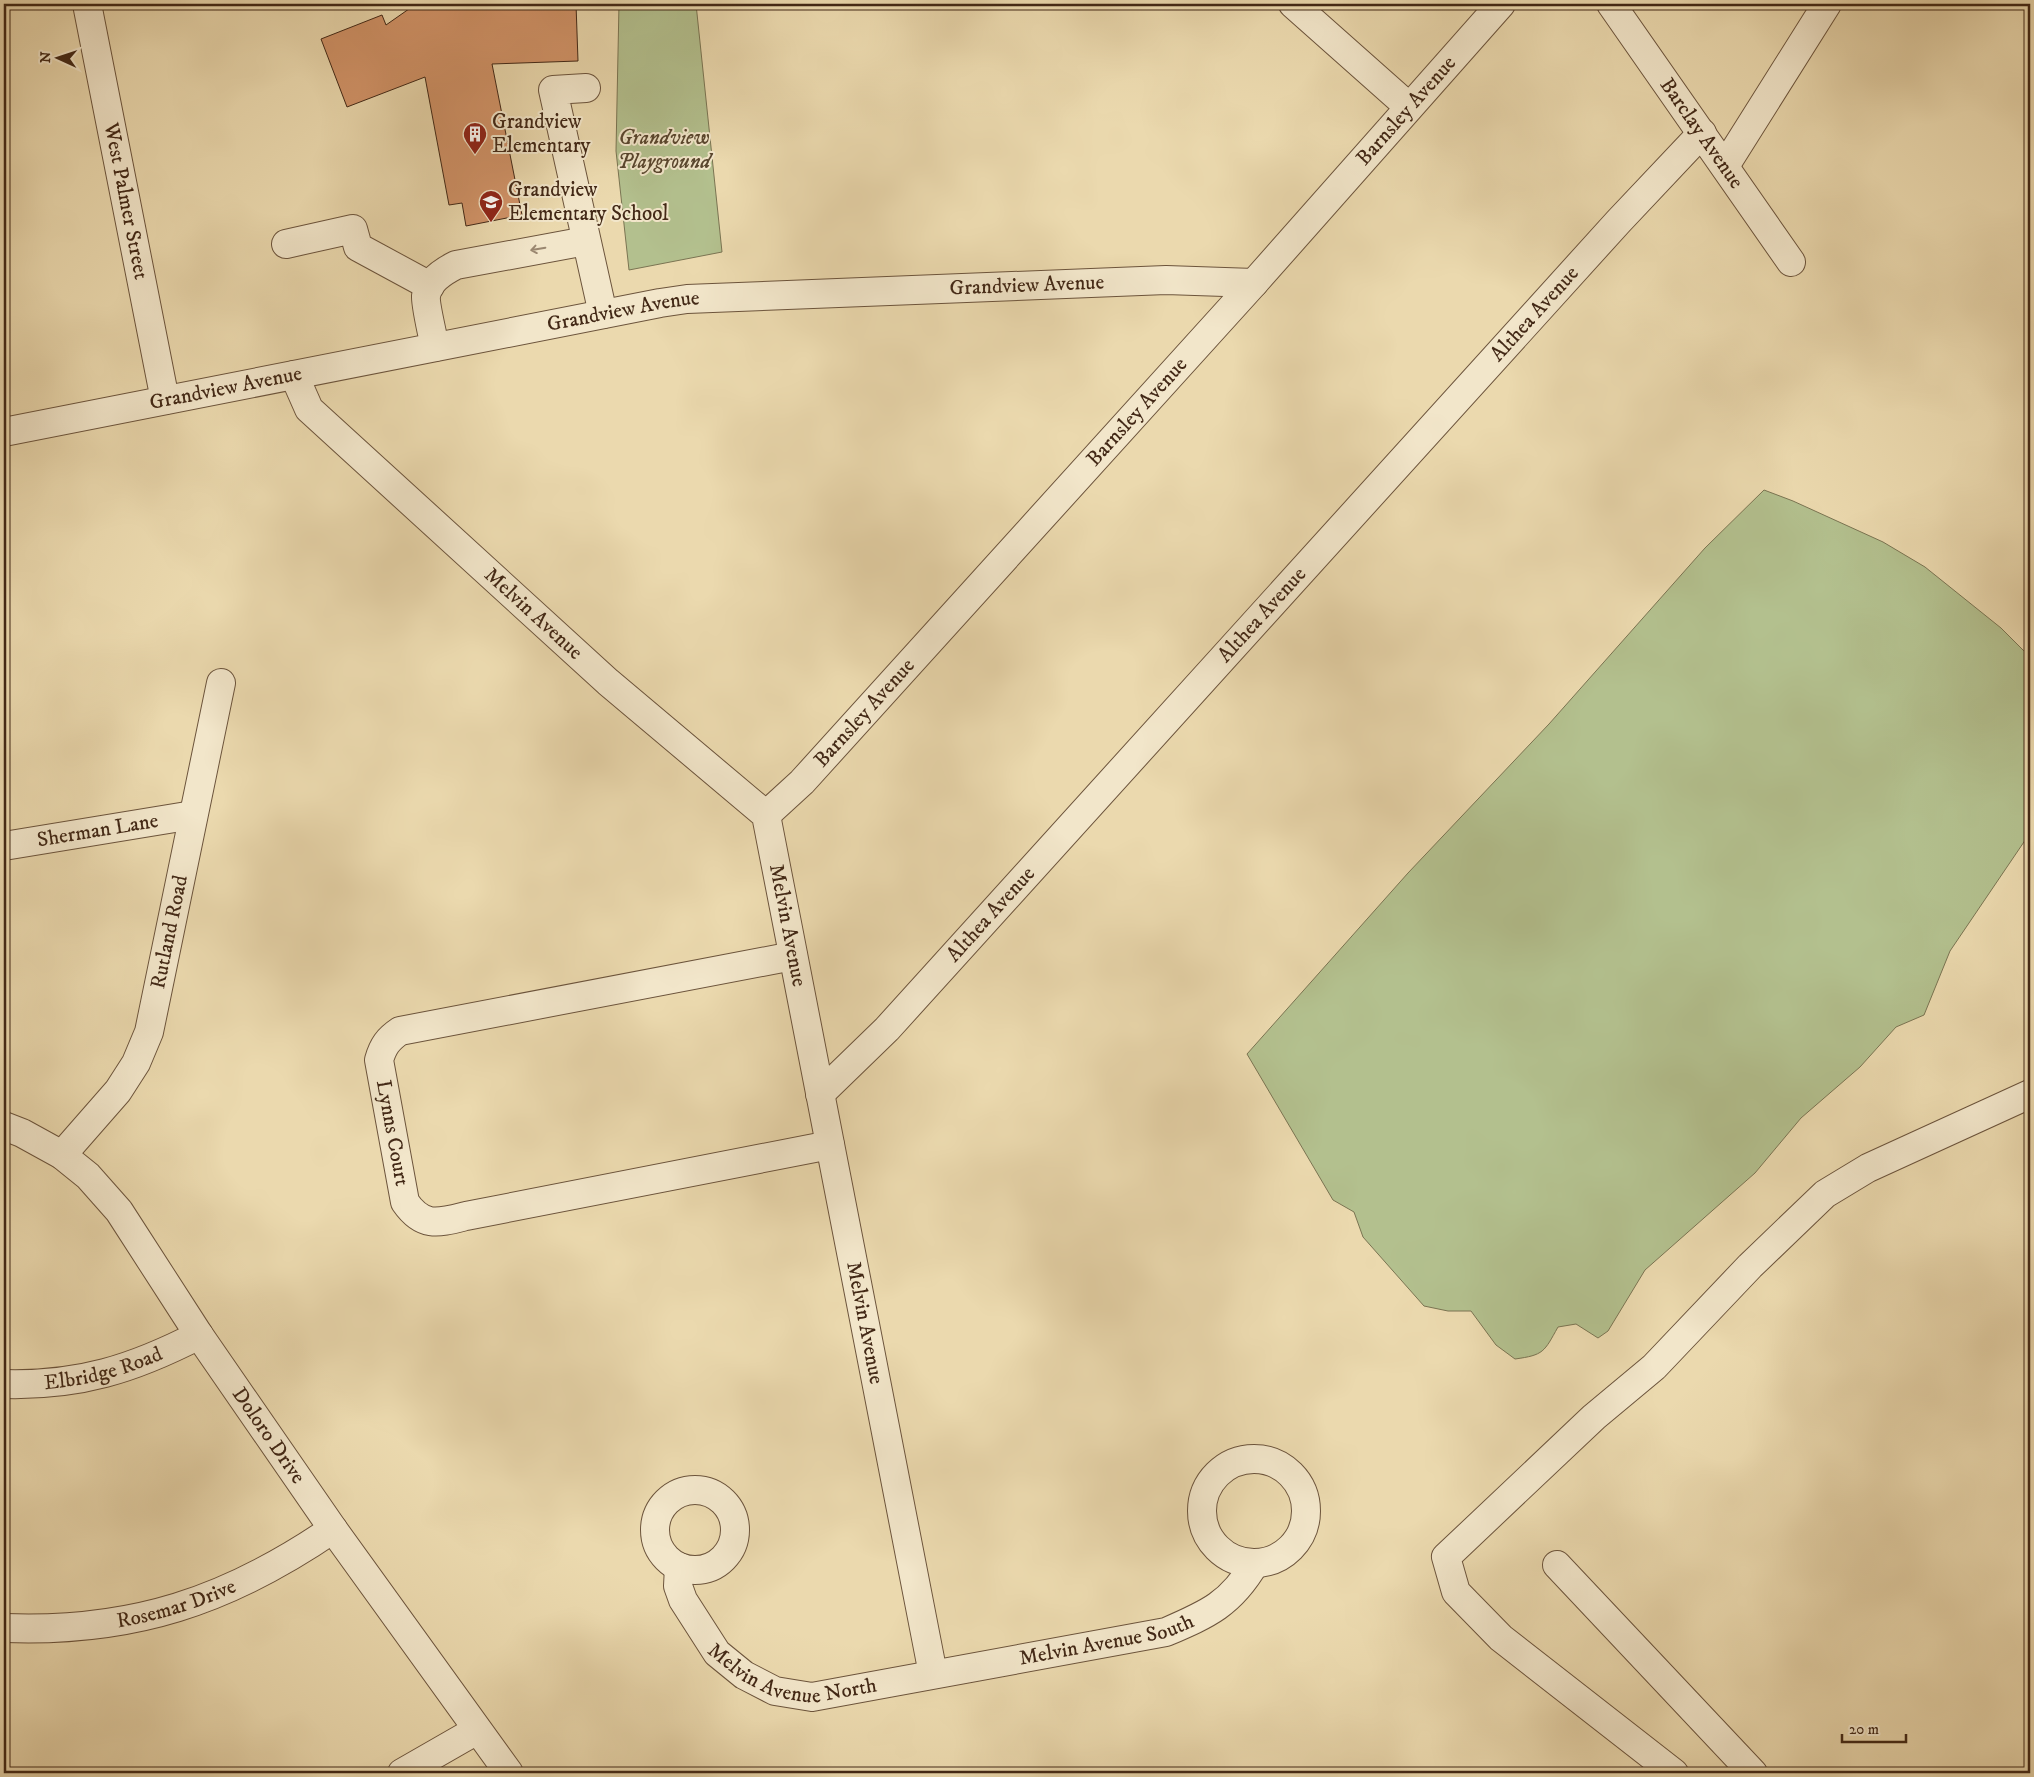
<svg xmlns="http://www.w3.org/2000/svg" width="2034" height="1777" viewBox="0 0 2034 1777" font-family="'IM FELL DW Pica',serif">
  <style>
    .green { fill: #b3c08e; stroke: #7a7452 }
    .building { fill: #d19368; stroke: #422816 }
    .lines { fill: none; stroke-linecap: round; stroke-linejoin: round }
    .minor-casing { stroke: #6c543c; stroke-width: 30 }
    .minor { stroke: #f2e6ca; stroke-width: 28 }
    .oneway { stroke: #9a8770 }
    .labels { text-anchor: middle; dominant-baseline: central; stroke-width: 4; stroke-linejoin: round; paint-order: stroke }
    .street-label { font-size: 21px; fill: #422816; stroke: #f2e6ca }
    .poi-label { font-size: 21px; fill: #422816; stroke: #f2e6ca; text-anchor: start }
    .park-label { font-size: 21px; font-style: italic; fill: #59462e; stroke: #f2e6ca }
  </style>
  <rect width="100%" height="100%" fill="#ebd9ae"/>
  <filter id="stains"><feTurbulence type="fractalNoise" baseFrequency=".004" numOctaves="4"/><feColorMatrix values="0 0 0 0 .2 0 0 0 0 .09 0 0 0 0 .02 0 0 0 .5 -.17"/></filter>
  <radialGradient id="worn" r=".72"><stop offset=".6" stop-color="#630" stop-opacity="0"/><stop offset="1" stop-color="#630" stop-opacity=".3"/></radialGradient>
  <path class="green" d="M619,4H696L722,252L629,270L616,151Z
    M1764,490L1793,501L1883,542L1925,567L2001,628L2030,657V836H2028L1950,951L1924,1015L1896,1027L1860,1067L1801,1118L1755,1173L1645,1270L1608,1331L1598,1338L1576,1324L1558,1327C1544,1352 1544,1355 1515,1359L1496,1345L1471,1311H1448L1424,1306L1363,1237L1354,1212L1333,1200L1247,1054L1408,873L1549,724L1705,548Z"/>
  <path class="building" d="M416,4H576L578,61L492,64L522,215L466,226L462,203L449,205L425,77L347,107L321,39L382,15L386,25Z"/>
  <g class="lines">
    <g class="minor-casing">
      <g id="minor">
        <path id="s1" d="M87,4L165,400"/>
        <path d="M1293,4L1409,107"/>
        <path id="s2" d="M1611,4L1791,262"/>
        <path d="M586,88L553,90L603,314"/>
        <path d="M1725,166L1827,4"/>
        <path d="M286,244L353,229L358,247L430,286"/>
        <path d="M435,347C433,337 425,304 426,296C428,281 444,271 456,265L586,241"/>
        <path id="s3" d="M294,375L309,409L608,682L766,815L933,1674"/>
        <path id="s4" d="M4,432L660,303L687,299L1166,280L1254,283"/>
        <path id="s5" d="M766,815L802,782L1254,283L1501,4"/>
        <path id="s6" d="M4,846L193,815"/>
        <path id="s7" d="M793,956L400,1031C388,1039 383,1046 379,1060L405,1202C423,1228 438,1223 466,1216L830,1145"/>
        <path id="s8" d="M820,1094L887,1029L1618,222L1702,133"/>
        <path id="s9" d="M4,1126L22,1133L62,1155L88,1176L119,1211L199,1335L333,1529L509,1773"/>
        <path id="s10" d="M62,1155L118,1091L136,1063L149,1032L221,683"/>
        <path id="s11" d="M4,1384C79,1386 133,1369 199,1335"/>
        <circle cx="1254" cy="1511" r="52"/>
        <circle cx="695" cy="1530" r="40"/>
        <path d="M1557,1565L1753,1773"/>
        <path id="s12" d="M679,1567L678,1586L683,1600L717,1653L744,1675L775,1691L812,1697L1166,1632C1208,1614 1231,1604 1255,1563"/>
        <path id="s13" d="M4,1628C132,1633 228,1601 333,1529"/>
        <path d="M402,1773L477,1730"/>
        <path d="M1674,1773L1501,1638L1456,1592L1446,1557L1594,1417L1654,1367L1750,1266L1825,1194L1868,1168L2030,1094"/>
      </g>
    </g>
    <use href="#minor" class="minor"/>
  </g>
  <defs><path id="oneway-shaft" d="M-6 0H5M1.5-3L5.5 0L1.5 3" fill="none" stroke-width="1.6" stroke-linecap="round" stroke-linejoin="round" transform="scale(1.25)"/></defs>
  <use class="oneway" href="#oneway-shaft" transform="translate(538 249) rotate(170)"/>
  <defs>
    <g id="building-pin" transform="scale(1.25)"><path d="M0 17L-7.5 6A9.5 9.5 0 1 1 7.5 6Z" fill="#8f2418" stroke="#f2e6ca"/><path d="M-4-6H4V6H1V3H-1V6H-4ZM-2.5-4.3h1.7v1.8h-1.7ZM.8-4.3h1.7v1.8H.8ZM-2.5-1h1.7V.8h-1.7ZM.8-1h1.7V.8H.8Z" fill="#fff"/></g>
    <g id="school-pin" transform="scale(1.25)"><path d="M0 17L-7.5 6A9.5 9.5 0 1 1 7.5 6Z" fill="#8f2418" stroke="#f2e6ca"/><path d="M0-5L7-2L0 1L-7-2ZM-4 1L0 2.5L4 1V4Q0 6-4 4Z" fill="#fff"/></g>
  </defs>
  <g fill-rule="evenodd">
    <use href="#building-pin" x="475" y="134"/>
    <use href="#school-pin" x="491" y="202"/>
  </g>
  <g class="labels">
    <g class="street-label">
      <text stroke="none"><textPath href="#s5" startOffset="952">Barnsley Avenue</textPath></text>
      <text stroke="none"><textPath href="#s2" startOffset="158">Barclay Avenue</textPath></text>
      <text stroke="none"><textPath href="#s1" startOffset="201">West Palmer Street</textPath></text>
      <text stroke="none"><textPath href="#s4" startOffset="1036">Grandview Avenue</textPath></text>
      <text stroke="none"><textPath href="#s4" startOffset="631">Grandview Avenue</textPath></text>
      <text stroke="none"><textPath href="#s8" startOffset="1058">Althea Avenue</textPath></text>
      <text stroke="none"><textPath href="#s4" startOffset="226">Grandview Avenue</textPath></text>
      <text stroke="none"><textPath href="#s5" startOffset="548">Barnsley Avenue</textPath></text>
      <text stroke="none"><textPath href="#s3" startOffset="341">Melvin Avenue</textPath></text>
      <text stroke="none"><textPath href="#s8" startOffset="652">Althea Avenue</textPath></text>
      <text stroke="none"><textPath href="#s5" startOffset="142">Barnsley Avenue</textPath></text>
      <text stroke="none"><textPath href="#s6" startOffset="95">Sherman Lane</textPath></text>
      <text stroke="none"><textPath href="#s8" startOffset="248">Althea Avenue</textPath></text>
      <text stroke="none"><textPath href="#s3" startOffset="761">Melvin Avenue</textPath></text>
      <text stroke="none"><textPath href="#s10" startOffset="254">Rutland Road</textPath></text>
      <text stroke="none"><textPath href="#s7" startOffset="511">Lynns Court</textPath></text>
      <text stroke="none"><textPath href="#s3" startOffset="1166">Melvin Avenue</textPath></text>
      <text stroke="none"><textPath href="#s11" startOffset="101">Elbridge Road</textPath></text>
      <text stroke="none"><textPath href="#s9" startOffset="415">Doloro Drive</textPath></text>
      <text stroke="none"><textPath href="#s13" startOffset="175">Rosemar Drive</textPath></text>
      <text stroke="none"><textPath href="#s12" startOffset="504">Melvin Avenue South</textPath></text>
      <text stroke="none"><textPath href="#s12" startOffset="179">Melvin Avenue North</textPath></text>
    </g>
    <g class="poi-label">
      <text x="492" y="122">Grandview<tspan x="492" dy="24">Elementary</tspan></text>
      <text x="508" y="190">Grandview<tspan x="508" dy="24">Elementary School</tspan></text>
    </g>
    <g class="park-label">
      <text x="664" y="138">Grandview<tspan x="664" dy="24">Playground</tspan></text>
    </g>
  </g>
  <rect width="2034" height="1777" fill="none" stroke="#ebd9ae" stroke-width="20"/>
  <rect x="5" y="5" width="2024" height="1767" fill="none" stroke="#422816" stroke-width="2.5"/>
  <rect x="10" y="10" width="2014" height="1757" fill="none" stroke="#422816"/>
  <g transform="translate(58 58) rotate(273)" stroke="#f2e6ca" stroke-width="4" paint-order="stroke">
  <path d="M0-4L9 19L0 12L-9 19Z" fill="#422816"/>
  <text y="-8" font-size="14" font-weight="bold" text-anchor="middle" fill="#422816">N</text>
  </g>
  <path d="M1842 1734v8h64v-8" fill="none" stroke="#422816" stroke-width="2.5"/>
  <text x="1849" y="1734" font-size="15" fill="#422816" stroke="#f2e6ca" stroke-width="4" paint-order="stroke">20 m</text>
  <rect width="100%" height="100%" filter="url(#stains)"/>
  <rect width="100%" height="100%" fill="url(#worn)"/>
</svg>
